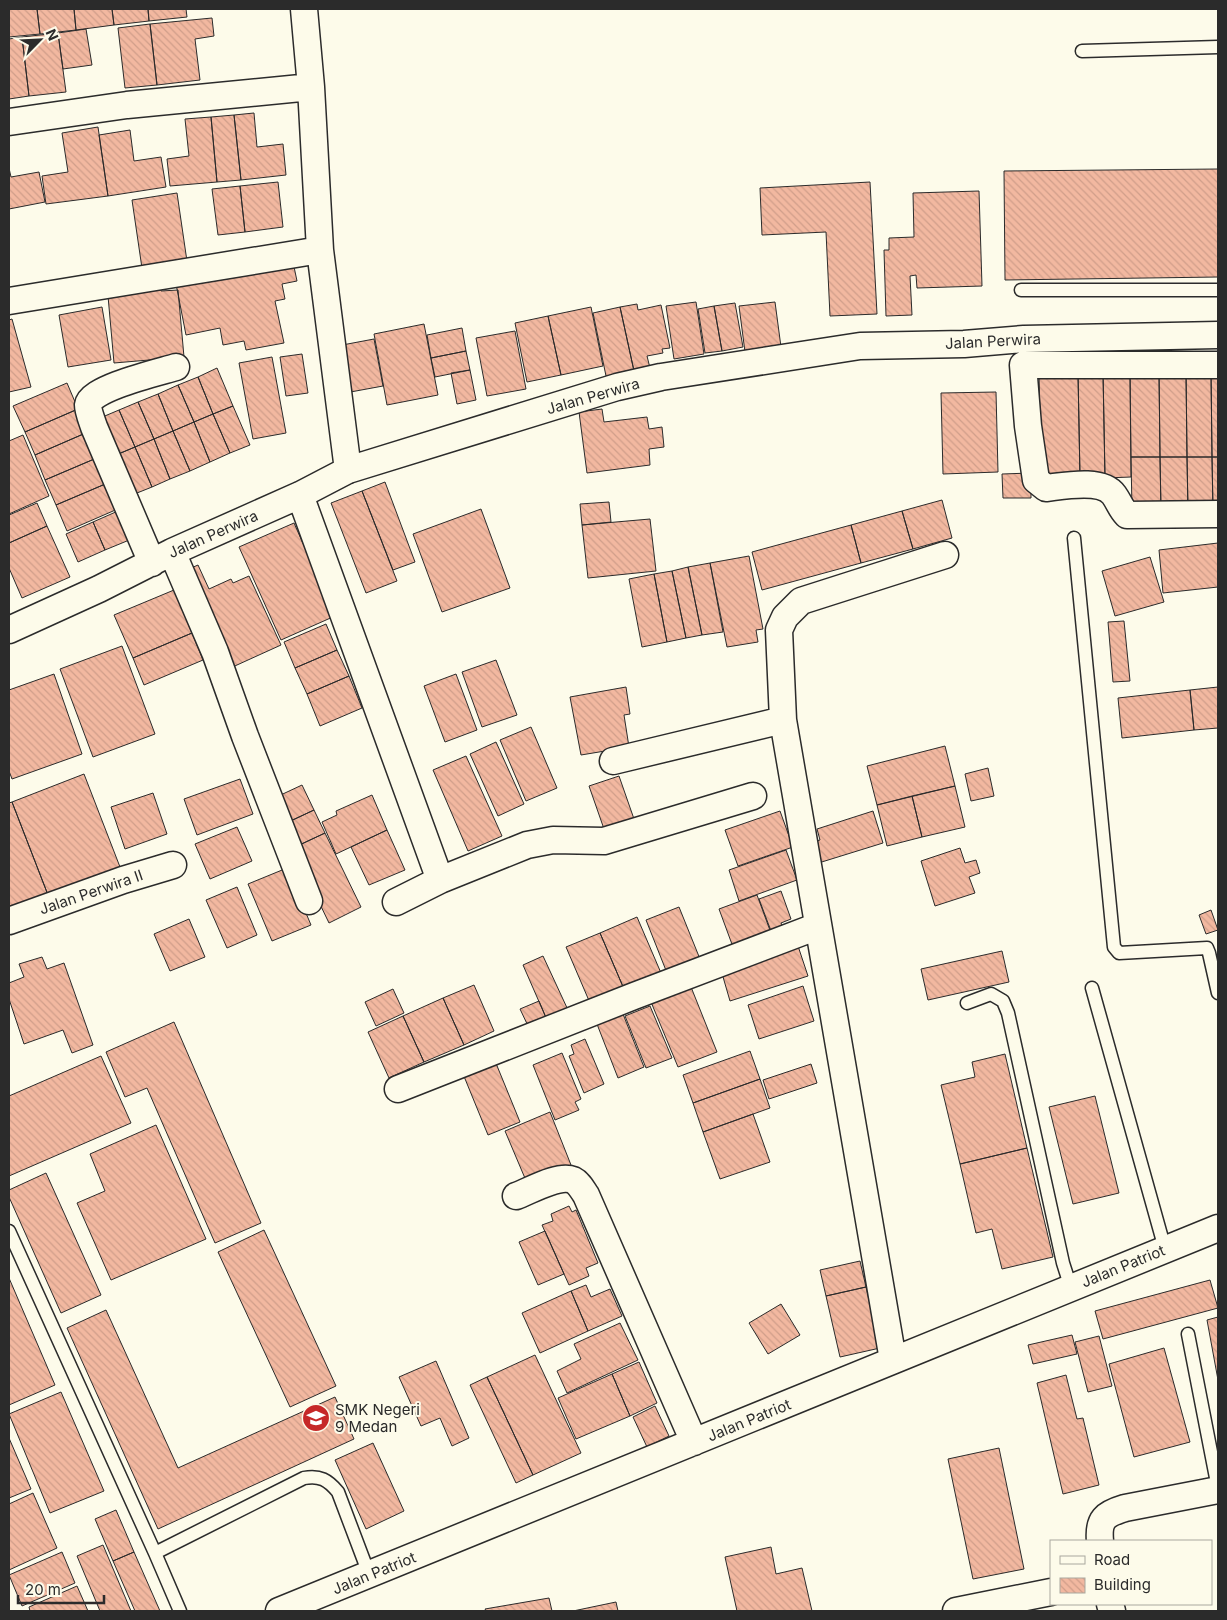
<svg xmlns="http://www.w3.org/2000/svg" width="1227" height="1620" viewBox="0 0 1227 1620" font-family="Inter,sans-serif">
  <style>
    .building { fill: url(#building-back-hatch); stroke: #2b2b2b }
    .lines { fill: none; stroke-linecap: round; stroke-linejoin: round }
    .lane-casing { stroke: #2b2b2b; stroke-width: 15 }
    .street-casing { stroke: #2b2b2b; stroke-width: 29 }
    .lane { stroke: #fdfbea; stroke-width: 12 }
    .street { stroke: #fdfbea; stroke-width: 26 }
    .labels { text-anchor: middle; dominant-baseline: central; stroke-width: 4; stroke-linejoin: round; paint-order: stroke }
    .street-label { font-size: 15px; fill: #2b2b2b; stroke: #fdfbea }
    .poi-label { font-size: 15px; fill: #2b2b2b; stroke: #fdfbea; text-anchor: start }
  </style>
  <defs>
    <pattern id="building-back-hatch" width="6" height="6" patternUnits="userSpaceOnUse" patternTransform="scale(1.25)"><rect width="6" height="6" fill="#f2b8a0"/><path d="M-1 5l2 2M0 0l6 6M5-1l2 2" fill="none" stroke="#d09e8a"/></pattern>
  </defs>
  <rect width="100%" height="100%" fill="#fdfbea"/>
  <path class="building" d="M9,9H37L40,34L9,37Z
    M37,9H74L76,30L40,34Z
    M74,9H112L114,25L76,30Z
    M112,9H148L149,21L114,25Z
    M148,9H186L187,17L149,21Z
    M212,18L214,36L195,39L200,80L157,85L150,24Z
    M150,24L157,85L125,88L118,28Z
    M86,29L92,65L63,69L58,33Z
    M58,33L66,92L29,96L22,37Z
    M22,37L29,96L9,99V39Z
    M254,113L257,147L283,144L286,175L241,180L234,115Z
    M234,115L241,180L217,182L211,117Z
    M211,117L217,182L170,186L167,159L189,156L185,119Z
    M98,127L108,196L46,204L42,176L68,172L62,133Z
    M130,130L134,161L161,157L166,187L108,196L99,135Z
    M9,168L11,177L39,172L45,202L9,209Z
    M1218,169V277L1005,280L1004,171Z
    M278,182L283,227L245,232L240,186Z
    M870,182L877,314L830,316L826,232L762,235L760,188Z
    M240,186L245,232L218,235L212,189Z
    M979,191L982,286L917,288L916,275L910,276L912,315L886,316L884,250H889V238L914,237L913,193Z
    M177,193L188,268L143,275L132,200Z
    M293,262L297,281L282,284L285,299L275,301L284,343L246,350L244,341L223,345L220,328L186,335L176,284Z
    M160,283L161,291L178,290L184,357L114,363L108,296Z
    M696,302L704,354L674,359L666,306Z
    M775,302L781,347L745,352L739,306Z
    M735,303L743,347L722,351L714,306Z
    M637,304L638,310L661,305L670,348L662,349L663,353L647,356L650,368L634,371L620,307Z
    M714,306L722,351L705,353L698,309Z
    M102,307L111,360L68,367L59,315Z
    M591,307L603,366L561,375L548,316Z
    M620,307L634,371L606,376L593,313Z
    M548,316L561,375L527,382L515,323Z
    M12,319L31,387L9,392V320Z
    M424,324L438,395L387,405L374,334Z
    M462,328L466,351L431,358L427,335Z
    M515,331L526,389L487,396L476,338Z
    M374,339L383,386L345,393L337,346Z
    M466,351L470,370L435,377L431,358Z
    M302,354L308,393L286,396L280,357Z
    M272,357L286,433L253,439L239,363Z
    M217,368L233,406L213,414L198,377Z
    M470,370L476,400L457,404L451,373Z
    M1186,371H1211L1212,457H1187Z
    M1186,371L1187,457H1160L1159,372Z
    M1211,371H1218V457H1212Z
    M1103,372H1130L1131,477L1105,478Z
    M1103,372L1105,478H1080L1078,373Z
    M1130,372H1159L1160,457H1131Z
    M1039,373H1078L1080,478H1041Z
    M198,377L213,414L194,422L178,385Z
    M67,383L78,409L25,432L13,406Z
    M178,385L194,422L173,431L158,394Z
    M996,392L998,472L943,474L941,393Z
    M158,394L173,431L154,439L138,402Z
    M138,402L154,439L135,447L119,410Z
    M233,406L250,445L230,453L213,414Z
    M78,409L88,432L35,455L25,432Z
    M602,409L604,422L647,417L649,429L662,427L664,447L649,449L650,465L587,473L579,412Z
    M119,410L135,447L116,455L100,418Z
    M213,414L230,453L210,462L194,422Z
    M194,422L210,462L190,471L173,431Z
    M173,431L190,471L170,479L154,439Z
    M88,432L99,457L45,480L35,455Z
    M23,435L49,496L9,514V441Z
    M154,439L170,479L152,487L135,447Z
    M135,447L152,487L132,495L116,455Z
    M99,457L110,482L56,505L45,480Z
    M1131,457H1160L1161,511H1132Z
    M1160,457H1187L1188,511H1161Z
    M1187,457H1212L1213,511H1188Z
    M1212,457H1218V510L1213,511Z
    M1031,473V498H1003L1002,474Z
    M110,482L120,508L67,531L56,505Z
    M385,482L415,562L393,570L362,491Z
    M362,491L397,581L366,593L331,503Z
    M942,500L952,538L913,549L902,511Z
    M609,502L611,522L582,525L580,504Z
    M37,503L47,526L9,543V515Z
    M127,507L139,536L105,550L93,522Z
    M481,509L510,588L442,612L413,534Z
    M902,511L913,549L861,563L851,525Z
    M650,519L656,571L588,578L582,525Z
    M93,522L105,550L78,562L66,534Z
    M294,523L335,616L281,640L239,547Z
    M851,525L861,563L762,590L752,552Z
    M47,526L70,577L22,598L9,568V543Z
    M1218,543V587L1163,593L1159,550Z
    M749,556L763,629L756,630L758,642L727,647L710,563Z
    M1150,557L1164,602L1115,616L1102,571Z
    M710,563L723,632L702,635L688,567Z
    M198,565L209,589L231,579L233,583L249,576L281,645L226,670L182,572Z
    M688,567L702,635L686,638L672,571Z
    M672,571L686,638L667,642L654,574Z
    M654,574L667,642L642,647L629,579Z
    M174,590L192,633L133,658L114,615Z
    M1124,621L1130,681L1113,682L1108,622Z
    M326,624L337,650L295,668L284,642Z
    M192,633L203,660L144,685L133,658Z
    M122,646L155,734L93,757L60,669Z
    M337,650L349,676L307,694L295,668Z
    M496,660L517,715L482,727L462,672Z
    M54,674L82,754L12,779L9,771V690Z
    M456,674L477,730L445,742L424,686Z
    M349,676L362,708L320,726L307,694Z
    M626,687L630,714L624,715L629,747L581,755L570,697Z
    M1218,687V728L1194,730L1190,690Z
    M1190,690L1194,730L1122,738L1118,698Z
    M531,727L557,788L526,801L500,740Z
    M496,742L524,804L498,816L470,754Z
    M945,746L955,786L877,805L867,766Z
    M466,756L502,836L468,851L433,770Z
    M988,768L994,796L971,801L965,774Z
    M84,774L120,867L48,895L12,802Z
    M619,776L634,819L604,829L589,786Z
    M240,779L253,814L197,835L184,799Z
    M302,785L314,810L282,825L270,800Z
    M955,786L965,827L922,837L912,796Z
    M153,793L167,834L125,849L111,807Z
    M372,795L387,830L336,854L322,822L337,815L336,811Z
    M912,796L922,837L887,846L877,805Z
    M12,802L48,895L9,910V803Z
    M314,810L325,833L293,848L282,825Z
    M780,811L793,847L738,866L725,830Z
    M873,811L883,843L812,865L806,844L820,840L817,829Z
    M237,827L252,861L210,879L195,844Z
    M387,830L405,870L369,885L351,847Z
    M325,833L361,907L329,923L293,848Z
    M960,848L965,863L976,860L980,873L969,877L975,893L935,906L921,861Z
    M786,850L797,880L739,901L729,870Z
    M287,868L311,925L272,941L248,884Z
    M237,887L257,935L227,948L206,900Z
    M781,891L791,919L781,923L783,927L771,931L759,899Z
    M757,895L771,933L733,947L719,909Z
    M679,907L700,959L667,973L646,920Z
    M1211,910L1218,930L1206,934L1199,915Z
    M637,917L661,973L624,989L600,933Z
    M189,919L205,957L170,971L154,934Z
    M600,933L624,989L590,1003L566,947Z
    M798,946L808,976L730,1001L721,970Z
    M1002,951L1009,982L928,1000L921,969Z
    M543,956L568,1010L547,1020L523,965Z
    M42,957L47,969L64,963L93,1045L72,1053L63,1030L24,1044L9,999V983L24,977L19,964Z
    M474,985L494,1031L464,1045L443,998Z
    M803,986L814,1021L759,1039L748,1005Z
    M691,987L717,1052L678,1067L651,1002Z
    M393,989L404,1013L376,1026L365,1002Z
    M443,998L464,1045L424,1062L403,1016Z
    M539,1001L547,1020L529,1028L520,1009Z
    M650,1006L672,1058L646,1068L625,1016Z
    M621,1009L644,1067L618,1078L595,1019Z
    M403,1016L424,1062L389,1078L368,1032Z
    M174,1022L261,1223L215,1243L147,1088L125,1097L106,1052Z
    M585,1039L604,1084L584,1093L569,1056L574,1054L571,1045Z
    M750,1051L760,1079L693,1103L683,1075Z
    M562,1053L581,1099L575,1102L579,1110L555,1120L533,1065Z
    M1005,1054L1027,1148L960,1164L941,1085L975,1077L972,1062Z
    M101,1056L131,1123L9,1176V1096Z
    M493,1056L520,1122L488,1135L461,1069Z
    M811,1064L817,1083L769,1099L763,1080Z
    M760,1079L770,1108L703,1132L693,1103Z
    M1095,1096L1119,1193L1073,1204L1049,1107Z
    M550,1112L571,1165L527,1183L505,1131Z
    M753,1114L770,1162L720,1179L703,1132Z
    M156,1125L206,1239L111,1280L77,1203L105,1191L90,1154Z
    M1027,1148L1053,1257L1002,1269L992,1229L976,1233L960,1164Z
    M46,1173L101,1295L61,1313L9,1197V1190Z
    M569,1206L572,1212L576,1210L598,1263L586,1268L589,1276L569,1285L542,1225L553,1221L551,1214Z
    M264,1230L336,1386L290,1407L218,1252Z
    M545,1231L564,1274L538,1285L519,1242Z
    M860,1261L866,1287L826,1296L820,1270Z
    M9,1278L55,1385L9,1405Z
    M1210,1280L1218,1308L1103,1339L1095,1311Z
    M586,1285L591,1297L610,1289L622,1316L588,1331L571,1291Z
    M866,1287L880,1348L840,1357L826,1296Z
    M571,1291L588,1331L540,1353L522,1313Z
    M781,1304L800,1335L768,1354L749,1323Z
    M106,1310L178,1468L335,1397L354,1439L158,1529L67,1328Z
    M1218,1317V1380L1207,1320Z
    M620,1323L638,1360L567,1393L557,1371L581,1359L574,1344Z
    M1072,1335L1077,1354L1033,1364L1028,1345Z
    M1099,1336L1112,1386L1088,1392L1075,1342Z
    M1164,1348L1190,1442L1134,1457L1109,1364Z
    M535,1355L581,1453L533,1475L487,1377Z
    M436,1361L469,1438L452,1446L440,1418L421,1426L399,1377Z
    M639,1362L657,1403L630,1416L612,1374Z
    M612,1374L630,1416L576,1439L558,1398Z
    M1066,1375L1077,1419L1083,1418L1099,1485L1063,1494L1037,1383Z
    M487,1377L533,1475L516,1483L470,1385Z
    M61,1392L104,1491L50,1513L9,1414Z
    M655,1406L669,1436L647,1447L633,1417Z
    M9,1438L31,1489L9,1498Z
    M373,1443L404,1511L366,1529L335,1460Z
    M999,1448L1024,1569L973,1579L948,1459Z
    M33,1493L57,1548L9,1570V1504Z
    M116,1510L134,1552L113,1561L95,1519Z
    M103,1545L131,1611H100L77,1556Z
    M771,1547L776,1574L802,1568L812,1611H737L725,1557Z
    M62,1552L75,1583L22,1606L9,1575Z
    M134,1552L160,1611H135L113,1561Z
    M77,1586L88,1611H30L29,1607Z
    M549,1598L552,1611H486L485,1609Z
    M616,1602L618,1611H573Z"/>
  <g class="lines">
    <g class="lane-casing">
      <path id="lane" d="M1082,51L1218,47
        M1021,290H1218
        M1074,538L1114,947L1119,953L1207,948L1209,953L1218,993
        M1092,988L1165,1249
        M967,1003L991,994L1003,1001L1008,1013L1063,1263L1071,1288
        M9,1231L155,1553L180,1611
        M1188,1334L1218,1488
        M155,1553L304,1478C320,1475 328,1480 338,1492L369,1574"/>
    </g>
    <g class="street-casing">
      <path id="street" d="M304,9L311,87L320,250L348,470
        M9,122L127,105L311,87
        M9,301L320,250
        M1218,365H1023L1028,426L1036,480L1046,488C1064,486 1102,478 1114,495C1119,502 1121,509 1127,515L1218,514
        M300,495L440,880L396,902
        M172,552L215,652L245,736L309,901
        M152,563L94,427C92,421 88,411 88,405C90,388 160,372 176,367
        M9,630L99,589L172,552L300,495L348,470L617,387L661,377L860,346L964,344L1024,339L1218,335
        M613,761L783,720
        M440,880L527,845L553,840L604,841L753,796
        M9,921L123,880L173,865
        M398,1089L634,996L818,926
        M516,1196C530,1191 558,1174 573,1180C579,1183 582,1189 586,1195L694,1442
        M893,1360L783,720L779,630L785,617L801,601L945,555
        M1100,1541C1098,1519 1105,1514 1125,1508L1218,1490
        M1110,1604L1112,1611
        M279,1611L1218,1228
        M956,1611L1051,1592"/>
    </g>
    <use href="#lane" class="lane"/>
    <use href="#street" class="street"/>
  </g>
  <defs>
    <g id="school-disc" transform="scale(1.4375)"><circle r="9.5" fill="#c62828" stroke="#fdfbea"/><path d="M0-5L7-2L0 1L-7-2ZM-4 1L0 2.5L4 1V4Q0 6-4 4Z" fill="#fff"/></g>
  </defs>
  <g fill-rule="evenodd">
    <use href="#school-disc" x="316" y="1418"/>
  </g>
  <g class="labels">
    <g class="street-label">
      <text transform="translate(993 341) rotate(-3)">Jalan Perwira</text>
      <text transform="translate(593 396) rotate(-16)">Jalan Perwira</text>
      <text transform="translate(213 534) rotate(-24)">Jalan Perwira</text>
      <text transform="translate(91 892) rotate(-19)">Jalan Perwira II</text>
      <text transform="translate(1123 1266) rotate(-22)">Jalan Patriot</text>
      <text transform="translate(749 1420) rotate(-22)">Jalan Patriot</text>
      <text transform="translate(374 1573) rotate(-22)">Jalan Patriot</text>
    </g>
    <g class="poi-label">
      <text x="335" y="1409">SMK Negeri<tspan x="335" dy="17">9 Medan</tspan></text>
    </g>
  </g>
  <rect width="1227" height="1620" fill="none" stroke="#2b2b2b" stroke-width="20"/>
  <rect x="1050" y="1540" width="162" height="65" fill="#fdfbea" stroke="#a9a89e"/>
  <rect x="1060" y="1556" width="25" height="8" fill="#fdfbea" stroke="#a9a89e"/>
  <text x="1094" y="1565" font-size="15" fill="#2b2b2b">Road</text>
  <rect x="1060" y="1578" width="25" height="15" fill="url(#building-back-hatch)" stroke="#a9a89e"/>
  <text x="1094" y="1590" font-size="15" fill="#2b2b2b">Building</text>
  <g transform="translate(40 40) rotate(66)" stroke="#fdfbea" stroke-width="4" paint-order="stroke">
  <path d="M0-4L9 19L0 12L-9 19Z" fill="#2b2b2b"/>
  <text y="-8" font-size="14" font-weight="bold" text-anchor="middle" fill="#2b2b2b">N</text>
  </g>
  <path d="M18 1595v8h86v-8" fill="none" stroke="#2b2b2b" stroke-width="2.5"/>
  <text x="25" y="1595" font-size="15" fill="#2b2b2b" stroke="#fdfbea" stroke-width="4" paint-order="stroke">20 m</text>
</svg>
